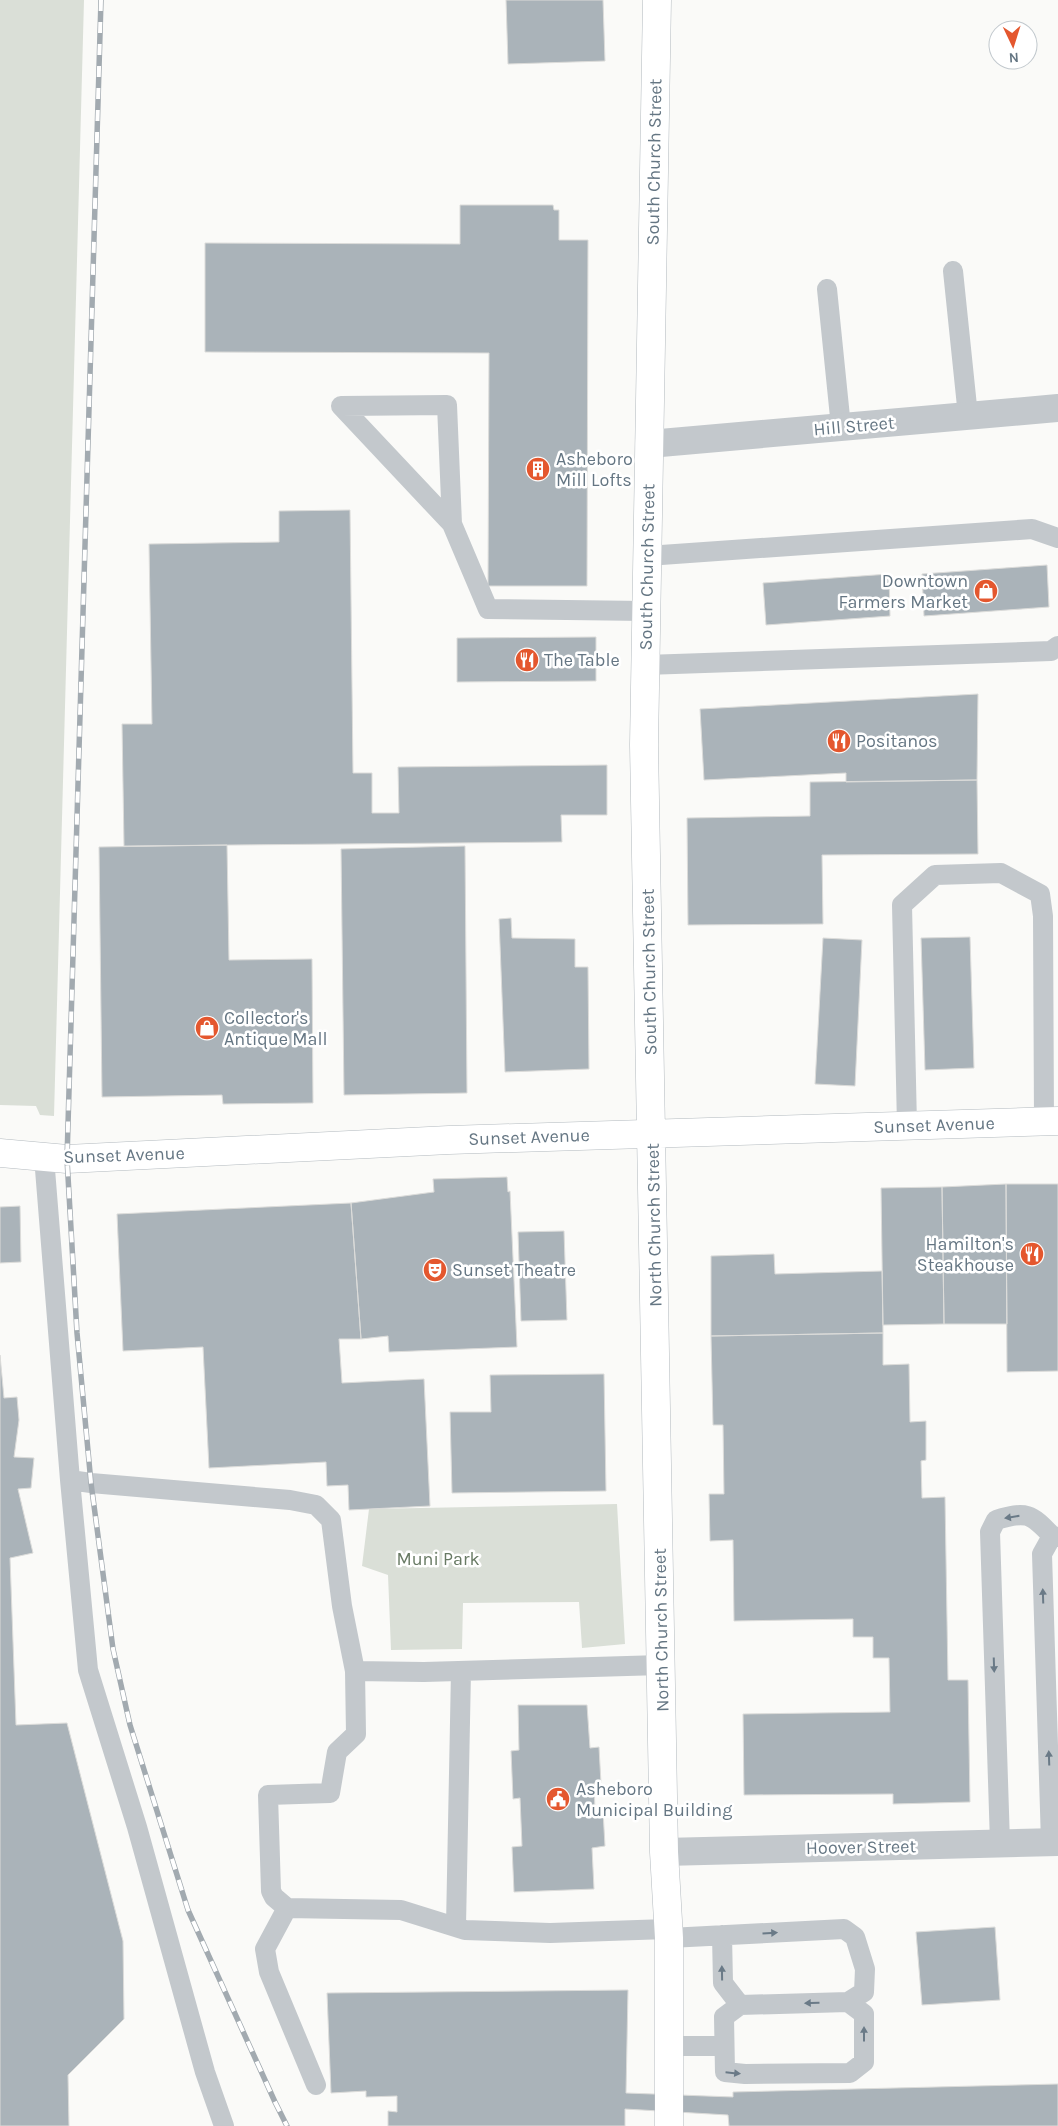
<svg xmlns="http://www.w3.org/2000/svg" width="1058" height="2126" viewBox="0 0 1058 2126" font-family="Karla,sans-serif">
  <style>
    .green { fill: #dadfd7 }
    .building { fill: #aab3b9; stroke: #dcdcda }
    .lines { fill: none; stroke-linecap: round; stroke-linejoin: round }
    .secondary-casing { stroke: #b3babf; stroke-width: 29 }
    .lane { stroke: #c3c8cc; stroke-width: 20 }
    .street { stroke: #c3c8cc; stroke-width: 28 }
    .secondary { stroke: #fff; stroke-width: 28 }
    .rail-casing { stroke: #a2aab0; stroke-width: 5.5 }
    .rail { stroke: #fff; stroke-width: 4; stroke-dasharray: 11; stroke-linecap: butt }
    .oneway { fill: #6a7a87 }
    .labels { text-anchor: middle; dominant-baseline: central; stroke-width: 5; stroke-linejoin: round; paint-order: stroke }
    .street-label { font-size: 18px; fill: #657683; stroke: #fff }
    .poi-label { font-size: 18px; fill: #657683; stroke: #fff; text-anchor: start }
    .park-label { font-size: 18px; fill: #687a64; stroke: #fff }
  </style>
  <rect width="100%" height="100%" fill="#fafaf8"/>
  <path class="green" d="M0,0H84L54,1116L40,1115L36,1106L0,1105Z
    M617,1504L625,1644L582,1648L579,1602L463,1603L462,1649L391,1650L388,1575L362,1566L369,1509Z"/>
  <path class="building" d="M506,0H603L605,61L508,64Z
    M460,205H553L554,210H559V240H588L587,586H488L489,353L205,352V243L460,244Z
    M350,510L353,773H372V813H399L398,767L607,765V815H561L562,842L124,846L122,724H152L149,544L279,542V511Z
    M1047,565L1049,607L924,616L922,574Z
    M889,574L890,616L766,625L763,583Z
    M596,637V681L457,682V638Z
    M978,694L977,780L846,782V773L704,780L700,709Z
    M977,780L978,854L822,855L823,924L688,925L687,818L810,816V782Z
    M227,845L229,960L312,959L313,1103L223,1104L222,1095L102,1097L99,847Z
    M465,846L467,1093L344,1095L341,849Z
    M511,918L512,938L575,939V967H588L589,1069L505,1072L499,919Z
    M970,937L974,1068L925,1070L921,938Z
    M823,938L862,940L855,1086L815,1084Z
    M507,1177L508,1192L510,1191L517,1347L389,1352L388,1336L361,1339L351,1203L434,1192L433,1179Z
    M1006,1184H1058V1371L1007,1372Z
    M1006,1184L1007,1324H944L942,1187Z
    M942,1187L944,1324L883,1325L881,1188Z
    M351,1203L361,1339H339L342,1383L424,1379L430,1506L349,1510L348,1485L327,1486L326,1462L209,1468L203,1347L123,1351L117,1214Z
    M20,1206L21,1262L0,1263V1207Z
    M564,1231L567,1320L521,1321L518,1232Z
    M774,1254L775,1274L882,1271L883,1333L711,1336V1256Z
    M883,1333V1365L909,1364L910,1422L926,1421V1460L921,1461L922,1498L945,1497L948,1680H968L970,1802L893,1804V1794L744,1795L743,1714L890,1712L889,1658H873V1637H853V1619L734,1621L733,1540L710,1541L709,1494H724L723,1425H713L711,1336Z
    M0,1355L4,1398L17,1397L19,1420L14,1457L34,1458L31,1488L18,1489L33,1553L10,1558L16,1725L67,1723L123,1941L124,2019L68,2075L69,2126H0Z
    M604,1374L606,1491L452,1493L450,1412H491L490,1375Z
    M518,1705H587L590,1748L599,1747L601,1783H594L595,1811H603L605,1846L592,1848L594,1889L514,1892L512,1847L522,1846L520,1798L513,1799L511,1751L519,1750Z
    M995,1927L1000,2000L922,2005L916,1932Z
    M628,1990L626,2093L733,2097V2092L1058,2084V2126H729L728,2115L625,2109V2126H388V2111L397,2112V2096L366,2097V2091L331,2093L327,1993Z"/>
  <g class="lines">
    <g class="secondary-casing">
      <path id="secondary" d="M657,0L644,745L664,1852L669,1938V2126
        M0,1153L67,1159L449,1140L1058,1121"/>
    </g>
    <path class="lane" d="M953,271L968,416
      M827,289L841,427
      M447,405L452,524L341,406Z
      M452,524L488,609L645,611
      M647,556L1032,529L1058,538
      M645,665L1051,651L1058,646
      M907,1125L902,905L935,875L1001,873L1040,894L1043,916L1044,1121
      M44,1157L70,1480
      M661,1665L424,1672L355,1671L356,1734L337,1752L330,1793L268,1795L271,1891L274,1897L287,1908L401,1910L465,1930L550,1933L667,1929
      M1051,1842L1042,1554L1052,1536
      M1000,1843L990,1532L996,1520C1026,1511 1031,1513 1052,1536L1058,1537
      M287,1908L265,1949L269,1972L316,2085
      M456,1926L461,1671
      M722,1935L723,1983L740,2005
      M669,1938L844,1929L855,1937L865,1969L864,1992L848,2002L740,2005L724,2017L725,2072L745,2074L850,2073L864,2062V2014L848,2002
      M669,2046H724
      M224,2126L205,2072L137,1827L88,1670L70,1480L91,1483L290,1500L316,1505L331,1520L342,1606L355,1671"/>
    <path class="street" d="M649,444L1058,408
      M664,1852L1058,1842"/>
    <use href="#secondary" class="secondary"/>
    <g class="rail-casing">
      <path id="rail" d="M101,0L67,1159L77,1333L91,1483L113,1649L130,1725L188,1910L275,2102L287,2126"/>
    </g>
    <use href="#rail" class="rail"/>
  </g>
  <defs><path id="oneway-solid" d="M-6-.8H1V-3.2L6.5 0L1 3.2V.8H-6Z" transform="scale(1.25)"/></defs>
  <g class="oneway">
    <use href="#oneway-solid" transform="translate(1012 1517) rotate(171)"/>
    <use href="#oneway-solid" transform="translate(1043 1596) rotate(-92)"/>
    <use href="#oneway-solid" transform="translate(994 1665) rotate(88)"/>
    <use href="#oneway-solid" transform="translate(1049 1758) rotate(-92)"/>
    <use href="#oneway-solid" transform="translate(770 1933) rotate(-3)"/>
    <use href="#oneway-solid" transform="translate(722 1973) rotate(-91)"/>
    <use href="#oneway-solid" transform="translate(812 2003) rotate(178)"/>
    <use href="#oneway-solid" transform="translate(864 2034) rotate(-90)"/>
    <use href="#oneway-solid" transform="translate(733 2073) rotate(6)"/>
  </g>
  <defs>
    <g id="building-disc" transform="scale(1.25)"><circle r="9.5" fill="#e4572e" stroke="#fff"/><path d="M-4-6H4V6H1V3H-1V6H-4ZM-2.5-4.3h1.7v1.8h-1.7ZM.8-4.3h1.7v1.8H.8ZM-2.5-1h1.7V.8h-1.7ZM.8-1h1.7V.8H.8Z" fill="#fff"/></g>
    <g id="shop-disc" transform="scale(1.25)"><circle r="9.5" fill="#e4572e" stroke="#fff"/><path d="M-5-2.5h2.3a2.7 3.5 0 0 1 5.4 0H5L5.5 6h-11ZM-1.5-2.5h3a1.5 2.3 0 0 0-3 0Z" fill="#fff"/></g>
    <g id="restaurant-disc" transform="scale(1.25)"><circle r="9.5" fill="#e4572e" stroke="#fff"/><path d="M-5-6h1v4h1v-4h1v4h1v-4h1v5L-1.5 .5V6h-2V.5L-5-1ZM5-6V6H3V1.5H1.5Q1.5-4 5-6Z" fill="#fff"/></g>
    <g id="theatre-disc" transform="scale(1.25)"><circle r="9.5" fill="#e4572e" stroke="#fff"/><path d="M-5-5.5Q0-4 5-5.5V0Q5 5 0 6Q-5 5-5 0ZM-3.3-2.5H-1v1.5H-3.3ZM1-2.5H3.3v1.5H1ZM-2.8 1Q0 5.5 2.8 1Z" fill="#fff"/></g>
    <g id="civic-disc" transform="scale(1.25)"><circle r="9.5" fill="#e4572e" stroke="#fff"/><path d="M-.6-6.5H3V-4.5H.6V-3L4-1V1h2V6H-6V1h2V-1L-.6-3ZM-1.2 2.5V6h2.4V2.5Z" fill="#fff"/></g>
  </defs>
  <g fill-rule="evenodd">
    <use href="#building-disc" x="538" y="469"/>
    <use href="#shop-disc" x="986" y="591"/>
    <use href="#restaurant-disc" x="527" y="660"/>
    <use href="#restaurant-disc" x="839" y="741"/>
    <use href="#shop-disc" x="207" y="1028"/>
    <use href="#restaurant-disc" x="1032" y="1254"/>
    <use href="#theatre-disc" x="435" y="1270"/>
    <use href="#civic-disc" x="558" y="1799"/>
  </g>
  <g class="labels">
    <g class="street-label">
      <text transform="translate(654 162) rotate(-89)">South Church Street</text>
      <text transform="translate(854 426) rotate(-5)">Hill Street</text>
      <text transform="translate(647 567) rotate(-89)">South Church Street</text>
      <text transform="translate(649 972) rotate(-91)">South Church Street</text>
      <text transform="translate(934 1125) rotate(-2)">Sunset Avenue</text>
      <text transform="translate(529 1137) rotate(-2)">Sunset Avenue</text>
      <text transform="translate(124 1155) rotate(-2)">Sunset Avenue</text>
      <text transform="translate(654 1225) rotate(-91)">North Church Street</text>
      <text transform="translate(661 1630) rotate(-91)">North Church Street</text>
      <text transform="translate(861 1847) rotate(-1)">Hoover Street</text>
    </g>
    <g class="poi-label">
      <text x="556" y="459">Asheboro<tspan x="556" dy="21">Mill Lofts</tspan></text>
      <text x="968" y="581" text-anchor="end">Downtown<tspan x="968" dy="21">Farmers Market</tspan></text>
      <text x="544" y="660">The Table</text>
      <text x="856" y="741">Positanos</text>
      <text x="224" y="1018">Collector's<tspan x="224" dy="21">Antique Mall</tspan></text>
      <text x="1014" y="1244" text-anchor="end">Hamilton's<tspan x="1014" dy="21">Steakhouse</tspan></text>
      <text x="452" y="1270">Sunset Theatre</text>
      <text x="576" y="1789">Asheboro<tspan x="576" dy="21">Municipal Building</tspan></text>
    </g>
    <g class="park-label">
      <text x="438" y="1559">Muni Park</text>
    </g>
  </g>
  <g transform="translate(1013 45) rotate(176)"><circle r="24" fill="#ffffff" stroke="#c1c8cd"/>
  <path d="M0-4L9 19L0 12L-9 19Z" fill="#e4572e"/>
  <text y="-8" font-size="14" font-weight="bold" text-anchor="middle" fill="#657683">N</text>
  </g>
</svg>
